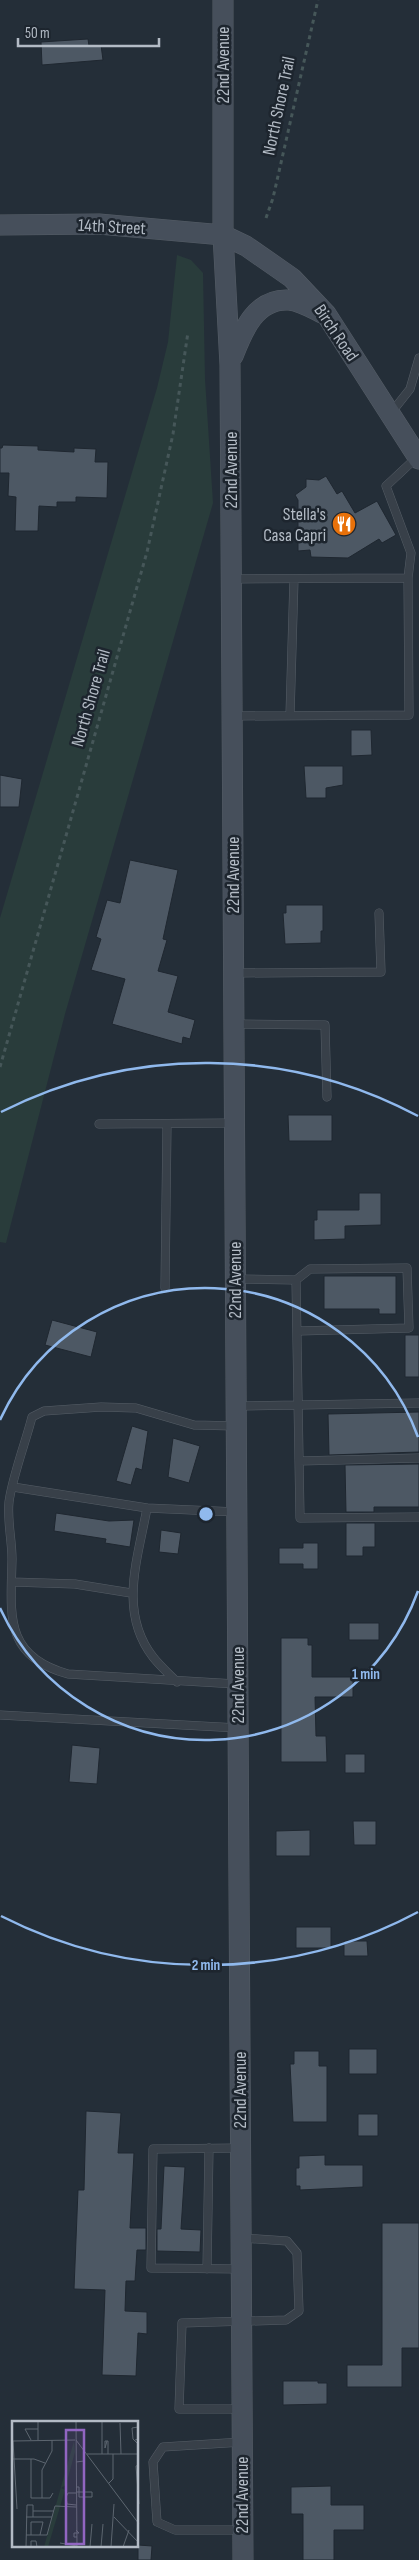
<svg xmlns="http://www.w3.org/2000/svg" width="419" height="2560" viewBox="0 0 419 2560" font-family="'Sofia Sans Condensed',sans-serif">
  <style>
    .green { fill: #293c3b }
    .building { fill: #4d5864; stroke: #1f2730 }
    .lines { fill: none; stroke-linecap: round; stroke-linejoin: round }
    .lane-casing { stroke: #565e67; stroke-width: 9 }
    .secondary-casing { stroke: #565e67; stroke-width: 21 }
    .path { stroke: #465759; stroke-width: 3; stroke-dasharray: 4 4; stroke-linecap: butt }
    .lane { stroke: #384049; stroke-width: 8 }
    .secondary { stroke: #464f5b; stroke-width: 20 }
    .ring { fill: none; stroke: #90b9ed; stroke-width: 2.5 }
    .labels { text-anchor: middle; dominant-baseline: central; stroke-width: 5; stroke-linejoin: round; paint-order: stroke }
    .street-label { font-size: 18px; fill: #b3bbc5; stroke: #1d252e }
    .poi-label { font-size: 18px; fill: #b3bbc5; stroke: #1d252e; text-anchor: end }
    .inset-road { fill: none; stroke: #5d6670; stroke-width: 1 }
    .view { fill: #9165c1; fill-opacity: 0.15; stroke: #9165c1; stroke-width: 2.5 }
    .inset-edge { fill: none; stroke: #b3bbc5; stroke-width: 2.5 }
    .centre { fill: #90b9ed; stroke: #1d252e; stroke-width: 2.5 }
    .ring-label { font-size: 15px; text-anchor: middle; font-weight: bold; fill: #90b9ed; stroke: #1d252e; stroke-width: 5; stroke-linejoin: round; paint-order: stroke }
  </style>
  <rect width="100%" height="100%" fill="#242e38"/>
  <path class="green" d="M177,255L191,260L203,273L205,379L213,503L65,1014L6,1243L0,1242V918L157,388L168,342Z"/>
  <path class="building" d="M88,39L89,46L101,45L103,60L42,65L41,42Z
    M3,445L38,446V450L74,452V448L96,449L95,462H108L107,498L76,497V502H57V507L39,506L38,531H15L16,497L8,496L9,473H0V448H2Z
    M326,476L337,494L342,491L355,513L377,501L396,535L382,543L379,539L348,558L311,557L310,550L298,551V500L295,495L306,487V479L319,480Z
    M351,730H371L372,755L351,756Z
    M304,766H343V785L326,788V798H306Z
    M0,775L22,779L19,807H0Z
    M130,860L178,870L163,939L167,940L158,971L178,976L168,1012L195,1020L190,1039L183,1037L182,1044L112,1024L125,979L91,970L101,939L96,937L107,900L120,903Z
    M286,905H323V931H321V943L285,944L283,913H286Z
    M288,1115H332V1141H289Z
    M359,1193H381V1225L345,1226V1239L314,1240V1220H317V1210H359Z
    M324,1276H396V1314H379V1309H324Z
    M52,1320L97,1332L91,1357L45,1345Z
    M405,1335H419V1377H405Z
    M419,1412V1452L329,1455L328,1414Z
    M132,1426L148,1431L142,1470L136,1468L131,1485L116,1481Z
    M173,1438L200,1446L189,1483L168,1477Z
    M419,1464V1507H374V1512H346L345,1465Z
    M56,1513L109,1521L134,1520L130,1547L105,1543L106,1539L54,1531Z
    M346,1523H375V1547H363V1556H346Z
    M161,1530L181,1533L178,1554L159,1552Z
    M303,1543H318V1569H303V1564H279V1548H303Z
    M349,1623H379V1640H349Z
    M281,1638H308V1645H312V1677H353V1697H315L316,1736H326L327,1762H281Z
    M72,1745L100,1748L97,1784L69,1782Z
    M345,1754H365V1773H345Z
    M353,1821H376V1845H354Z
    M310,1830V1856H276V1831Z
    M296,1927H331V1948H296Z
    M344,1941H367L368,1956H344Z
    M349,2049H377V2074H349Z
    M294,2051H319V2066H327V2122H293L290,2064H294Z
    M86,2111L121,2113L118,2153H134L130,2228H146V2250H137L135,2281H126L125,2311L147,2312V2334L138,2333L136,2376L102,2375L105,2290L74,2289L78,2190H84Z
    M358,2114H378V2136H358Z
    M325,2155V2165H363V2187L300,2190V2186H296V2168H299V2156Z
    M164,2166L185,2167L181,2229L201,2230L200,2252L157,2251V2229H161Z
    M382,2223H419V2348H402V2387H347V2365H382Z
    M283,2381H318V2383H327V2404L283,2405Z
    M331,2486V2505H364V2530H334V2560H303V2514H291V2487Z
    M138,2545L152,2546L151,2560H138Z"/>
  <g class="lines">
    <g class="lane-casing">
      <path id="lane" d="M391,413L410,389L419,358
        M231,579L408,578
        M290,715L294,579
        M232,716L409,715L408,578L411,553L386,486L416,458
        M236,973L381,972L379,913
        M234,1024L325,1025L327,1097
        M99,1124L233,1123
        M237,1279L296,1280L300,1518L419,1517
        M296,1280L310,1269L407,1268L409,1328L298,1331
        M165,1288L167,1124
        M238,1406L419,1403
        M236,1426L194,1425L136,1408L101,1407L44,1411L32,1417C26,1441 12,1478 9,1502C7,1520 12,1540 12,1559C11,1614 3,1656 68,1674L236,1684
        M299,1461L419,1458
        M13,1487L147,1508L237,1512
        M147,1508C138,1558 118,1612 153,1657C160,1666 169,1674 177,1682
        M12,1582L75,1584L131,1593
        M0,1715L238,1728
        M240,2148L153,2149L151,2268L241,2269
        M207,2269L209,2148
        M241,2409H179L182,2323L286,2320L299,2311L297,2253L287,2241L243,2238
        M241,2530H175L157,2522L153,2462L163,2447L242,2442"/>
    </g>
    <g class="secondary-casing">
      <path id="secondary" d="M223,0V235L230,365L243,2560
        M0,225L99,224L223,235L246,246L292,278L326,314L419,459
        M233,356C243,330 256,298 289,300C300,301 312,308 322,313"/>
    </g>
    <path class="path" d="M266,218L273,198L318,0
      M0,1067L147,552L173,434L188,332"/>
    <use href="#lane" class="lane"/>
    <use href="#secondary" class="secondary"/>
  </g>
  <g class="ring">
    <path d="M418 1591A226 226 0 0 1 0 1608M0 1420A226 226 0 0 1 418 1437"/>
    <path d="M418 1912A451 451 0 0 1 1 1916M1 1112A451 451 0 0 1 418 1116"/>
  </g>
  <defs>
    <g id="restaurant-disc" transform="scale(1.25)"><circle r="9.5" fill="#e8710a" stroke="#1d252e"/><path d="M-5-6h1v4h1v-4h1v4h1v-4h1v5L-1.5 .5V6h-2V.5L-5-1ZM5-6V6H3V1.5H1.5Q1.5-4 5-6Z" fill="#fff"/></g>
  </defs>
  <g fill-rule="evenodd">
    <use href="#restaurant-disc" x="344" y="524"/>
  </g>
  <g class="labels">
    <g class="street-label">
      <text transform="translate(223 65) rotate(-90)">22nd Avenue</text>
      <text transform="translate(279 106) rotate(-78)">North Shore Trail</text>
      <text transform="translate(112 227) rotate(3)">14th Street</text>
      <text transform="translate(336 333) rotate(56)">Birch Road</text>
      <text transform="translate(231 470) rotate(-90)">22nd Avenue</text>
      <text transform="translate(91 698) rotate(-74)">North Shore Trail</text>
      <text transform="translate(233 875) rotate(-90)">22nd Avenue</text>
      <text transform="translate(235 1280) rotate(-90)">22nd Avenue</text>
      <text transform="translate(238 1685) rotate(-90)">22nd Avenue</text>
      <text transform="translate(240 2090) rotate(-90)">22nd Avenue</text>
      <text transform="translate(242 2495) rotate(-90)">22nd Avenue</text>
    </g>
    <g class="poi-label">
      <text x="326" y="514">Stella's<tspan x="326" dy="21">Casa Capri</tspan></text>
    </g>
  </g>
  <g transform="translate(12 2421)">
    <rect width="126" height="126" fill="#242e38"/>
    <path d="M62,20L63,31L54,64L49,67L53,69L36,126H32Z" fill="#293c3b"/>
    <path class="inset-road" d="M26,0V19M64,0L65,126M90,0V33M108,2L109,33M19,19L13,8H26M64,19L127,103M123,19L126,18V6L120,7L121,18L127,24M1,20L5,88M1,20L63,19M95,20L93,27V20H96V33M75,33H127M0,38H22L33,42M19,38V77H38L41,72M64,41L72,40V29M127,44L124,45L127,83M97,62L101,58V33M64,66H67V76H80V71H64M64,72H56L54,76L55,83L64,84M30,77V49L40,30V19M21,90H42M14,96H40M102,96L127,122M64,109L67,112H62V116H65M14,114H35L43,85L64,86M19,114V101H31L28,114M48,122L65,125M14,126L15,84H21V96M19,126V120H24L25,126M78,126L80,103M89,126L91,103M99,126L102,83M111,126L117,109"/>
    <path class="view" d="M54,9H72V123H54Z"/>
    <rect width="126" height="126" class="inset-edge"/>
  </g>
  <circle cx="206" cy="1514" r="8" class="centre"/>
  <g class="ring-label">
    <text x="366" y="1679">1 min</text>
    <text x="206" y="1970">2 min</text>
  </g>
  <path d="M18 38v8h141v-8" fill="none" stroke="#b3bbc5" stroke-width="2.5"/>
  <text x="25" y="38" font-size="15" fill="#b3bbc5" stroke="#1d252e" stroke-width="4" paint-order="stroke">50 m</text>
</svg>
